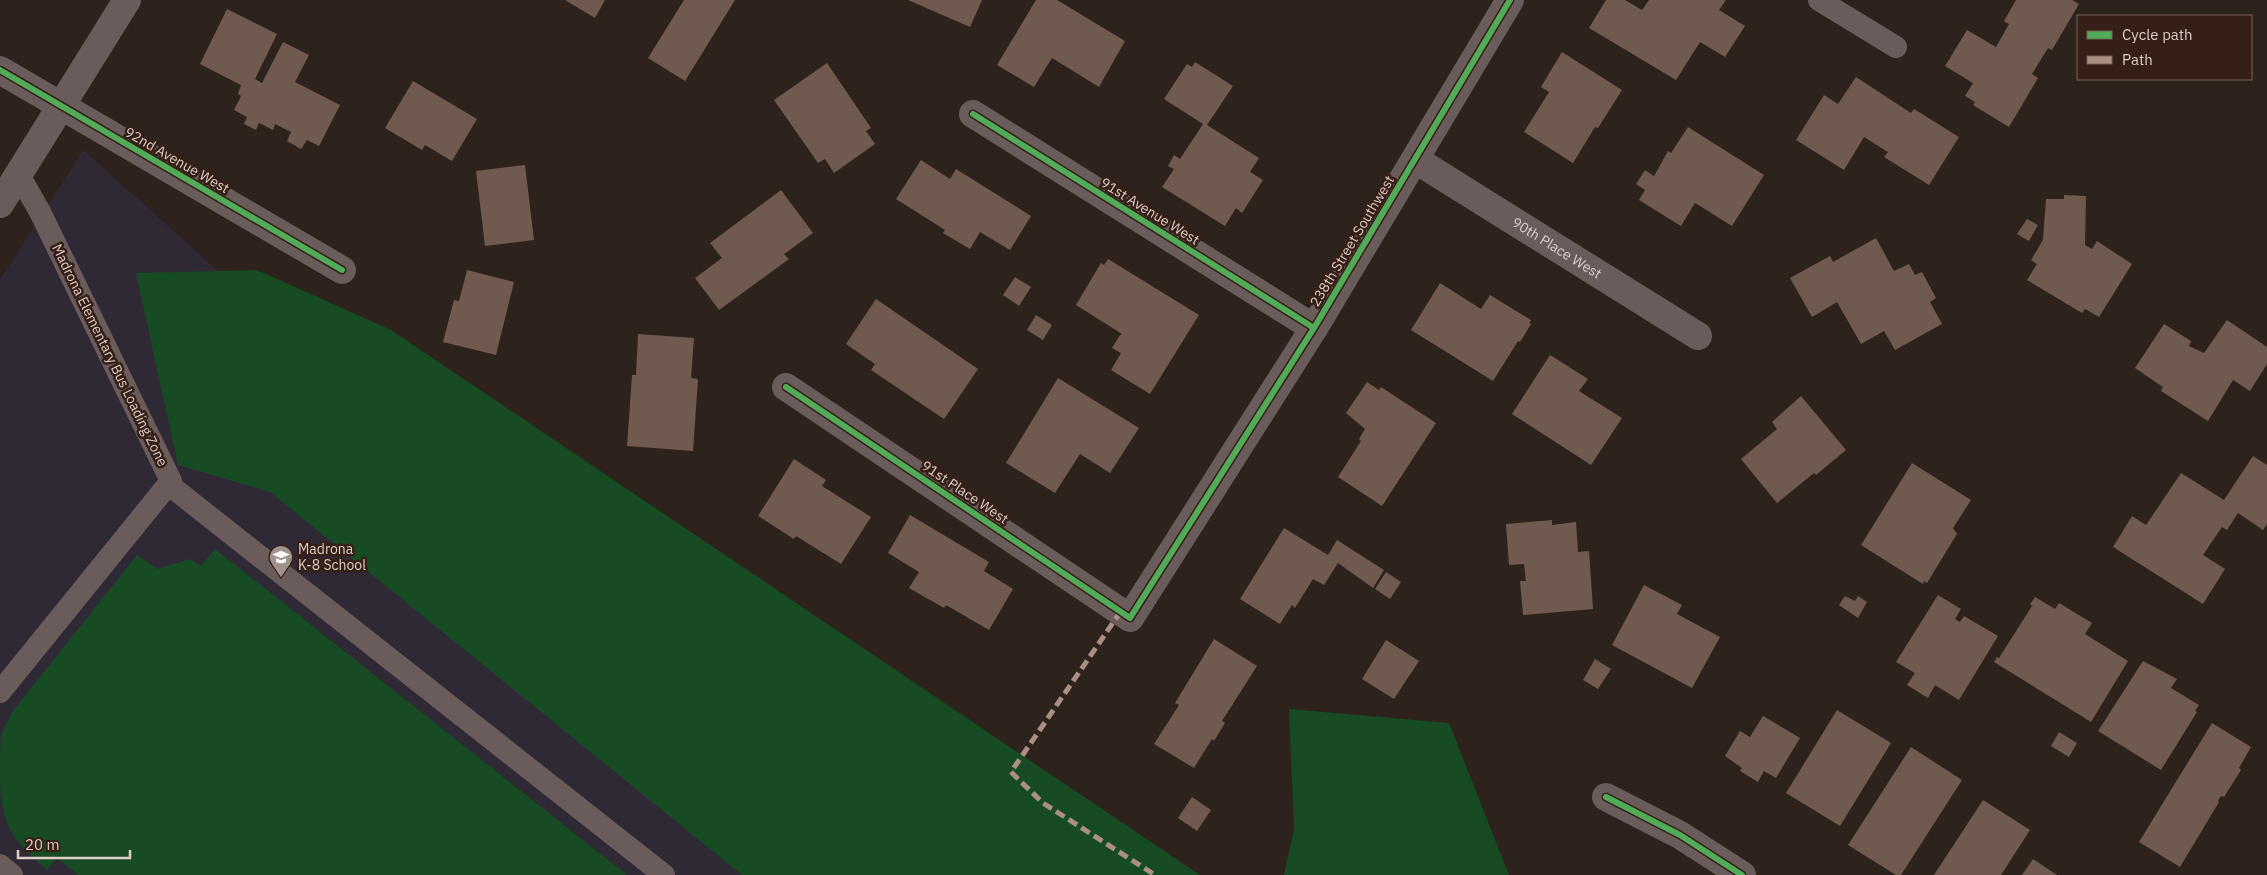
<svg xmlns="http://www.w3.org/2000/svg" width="2267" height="875" viewBox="0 0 2267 875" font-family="'IBM Plex Sans',sans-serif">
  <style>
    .education { fill: #2f2936 }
    .green { fill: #174b23 }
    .building { fill: #705a50 }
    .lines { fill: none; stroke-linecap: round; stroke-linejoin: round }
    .service { stroke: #6a5c5a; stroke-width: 22 }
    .minor { stroke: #6a5c5a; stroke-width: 28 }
    .tertiary { stroke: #6a5c5a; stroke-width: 28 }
    .quiet { stroke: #ac8f84; stroke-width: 5; stroke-dasharray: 10 5; stroke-linecap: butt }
    .cycleway-casing { stroke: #351f16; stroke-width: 9 }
    .cycleway { stroke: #51ab58; stroke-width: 6 }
    .labels { text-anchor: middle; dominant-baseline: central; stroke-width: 5; stroke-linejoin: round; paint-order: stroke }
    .street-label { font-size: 14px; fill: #ddcec7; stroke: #351f16 }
    .poi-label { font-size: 14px; fill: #ddcec7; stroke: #351f16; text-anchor: start }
  </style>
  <rect width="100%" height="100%" fill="#2e221d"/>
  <path class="education" d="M83,150L894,875H0V280Z"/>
  <path class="green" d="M257,270L391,330L1200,875H742L270,492L178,465L136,273Z
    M215,549L627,875H78L57,858L47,870C11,840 0,822 0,775C0,763 0,747 1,736C3,728 9,720 12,712L137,555L157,569L190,559L201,566Z
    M1289,709L1449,723L1509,875H1284L1294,829Z"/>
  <path class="building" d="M565,0H605L595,18Z
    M684,0H735L685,81L648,58Z
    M908,0H982L970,27Z
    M1036,0H1057L1125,41L1099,87L1052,58L1034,87L997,65Z
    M1606,0H1625L1642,10L1649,0H1726L1719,10L1745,26L1725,57L1700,42L1676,80L1589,28Z
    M2016,0H2072L2079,4L2052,50L2048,48L2032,74L2038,78L2009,127L1973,105L1975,102L1965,96L1973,83L1945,66L1967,30L1996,47L2009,24L2004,21Z
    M227,9L277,34L255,79L262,83L283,42L309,55L295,82L340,105L319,146L307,140L301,149L287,141L291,132L275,124L273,130L259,123L256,130L244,124L247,117L234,110L241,96L238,94L241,85L200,64Z
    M1562,52L1622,90L1598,128L1595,127L1573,163L1524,132L1549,92L1541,87Z
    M1195,62L1233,86L1207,125L1259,158L1250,172L1263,180L1242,213L1236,208L1225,226L1162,187L1174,169L1168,166L1174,155L1180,159L1203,124L1164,99L1187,64L1192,67Z
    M827,63L871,128L866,131L875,144L834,173L825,159L818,163L774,100Z
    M1856,77L1911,113L1914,109L1959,137L1929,185L1884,157L1888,152L1864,137L1844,170L1796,140L1824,95L1838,104Z
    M413,81L477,119L452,161L425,145L422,150L385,128Z
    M1688,127L1764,175L1732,226L1695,203L1681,226L1639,200L1645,190L1636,184L1645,170L1654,176L1668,151L1671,153Z
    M921,160L950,179L956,169L1031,216L1010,250L980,232L970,249L943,233L945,230L896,199Z
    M525,165L534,240L485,246L476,171Z
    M781,190L813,233L784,254L789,259L719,310L695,278L722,258L710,243Z
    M2064,195L2086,196L2085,245L2092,249L2097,241L2132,264L2099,317L2085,309L2082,313L2027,280L2037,264L2031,260L2043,240L2046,199H2064Z
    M2027,219L2038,225L2029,241L2017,234Z
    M1876,238L1894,271L1909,264L1915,275L1922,272L1936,298L1930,302L1942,324L1895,350L1884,331L1861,344L1837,302L1812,317L1790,278L1830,256L1833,262Z
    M1108,259L1199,315L1150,394L1111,370L1121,353L1112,348L1120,335L1122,334L1076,305L1101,263L1104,265Z
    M467,270L514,282L496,355L443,342L454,300L459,301Z
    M1015,277L1031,287L1019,306L1003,295Z
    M1440,283L1481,309L1490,295L1531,320L1529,323L1531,324L1520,342L1518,341L1493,381L1411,330Z
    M876,299L978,369L944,419L871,370L875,364L846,344Z
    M1036,315L1052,325L1043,340L1027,330Z
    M2227,320L2267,347V364L2250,391L2233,380L2208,421L2161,391L2163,387L2135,368L2164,324L2191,341L2189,346L2204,353Z
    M638,334L694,338L691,378L698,379L693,451L627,446L632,375H636Z
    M1550,355L1588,379L1579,391L1622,418L1591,465L1512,414Z
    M1058,378L1139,428L1110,473L1080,454L1055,493L1006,463Z
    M1367,382L1379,390L1381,387L1436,423L1382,506L1338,477L1361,441L1359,439L1365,429L1346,413Z
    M1801,396L1846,450L1816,475L1814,473L1777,503L1741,459L1777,429L1772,422Z
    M2253,456L2267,465V524L2263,530L2238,513L2227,530L2222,527L2203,555L2225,569L2203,604L2113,547L2132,516L2146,525L2181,473L2224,500Z
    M794,459L826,480L822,486L871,517L841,564L796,536L794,539L758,516Z
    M1912,463L1971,500L1953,528L1957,534L1927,583L1924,581L1923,584L1861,545Z
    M910,515L989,562L984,571L1013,589L989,630L946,605L944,608L909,588L919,572L888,553Z
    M1552,520V525L1576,522L1578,552L1589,551L1593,609L1523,615L1520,581H1526L1524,564L1509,565L1506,524Z
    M1284,528L1328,555L1337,540L1384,570L1373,588L1338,563L1324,585L1313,579L1295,608L1292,605L1280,624L1240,599Z
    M1386,572L1401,582L1390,599L1375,589Z
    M1644,585L1682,605L1677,614L1720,637L1692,688L1612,645Z
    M1938,595L1961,609L1955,619L1960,622L1964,616L1998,636L1959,700L1935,685L1928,698L1907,685L1915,673L1896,662Z
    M1845,596L1855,601L1858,596L1867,602L1858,618L1839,605Z
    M2035,597L2055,609L2059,603L2092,623L2085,634L2128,661L2091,722L1994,662L1997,657L1999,658L2032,606L2030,604Z
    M1214,639L1257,666L1222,721L1225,723L1214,741L1212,739L1194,768L1154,744L1179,705L1175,703Z
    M1386,640L1419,661L1394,699L1362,679Z
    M1595,659L1611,669L1598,689L1583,680Z
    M2143,661L2177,679L2171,688L2199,705L2195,711L2197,712L2161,770L2098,731Z
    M1837,710L1891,743L1840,826L1786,793Z
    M1763,716L1800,738L1776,778L1764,771L1758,782L1740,771L1742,768L1725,756L1740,731L1750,737Z
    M2212,723L2251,747L2239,768L2241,770L2224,797L2221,796L2218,801L2219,802L2180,867L2139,842Z
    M2059,732L2077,743L2069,757L2051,746Z
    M1911,747L1962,780L1901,875H1896L1848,845Z
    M1192,797L1211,810L1197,831L1178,818Z
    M1983,800L2030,830L2001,875H1934Z
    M2033,859L2057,875H2022Z"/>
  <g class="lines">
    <path class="service" d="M1819,0L1896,47
      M168,484L664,875
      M0,692L171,481L40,212L19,175
      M0,865L12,875"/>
    <g class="minor">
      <path d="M0,70L342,270"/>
      <path d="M973,114L1314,328"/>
      <path id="s1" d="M1416,160L1698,336"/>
      <path d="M786,387L1130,618L1314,328L1510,0"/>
      <path d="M1606,797L1680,835L1742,875"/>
    </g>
    <path class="tertiary" d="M0,204L127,0"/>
    <path class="quiet" d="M1121,611L1011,772L1043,803L1155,875"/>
    <g class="cycleway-casing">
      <path id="cycleway" d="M0,70L342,270
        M973,114L1314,328
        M786,387L1130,618L1314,328L1510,0
        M1606,797L1680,835L1742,875"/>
    </g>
    <use href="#cycleway" class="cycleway"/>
  </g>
  <defs>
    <g id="school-pin" transform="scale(1.25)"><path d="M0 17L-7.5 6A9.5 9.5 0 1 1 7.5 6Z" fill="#a0928c" stroke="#351f16"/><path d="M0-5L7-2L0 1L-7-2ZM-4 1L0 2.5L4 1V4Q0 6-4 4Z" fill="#fff"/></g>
  </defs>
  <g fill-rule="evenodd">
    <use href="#school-pin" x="281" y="557"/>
  </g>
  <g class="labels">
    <g class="street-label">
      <text transform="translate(177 160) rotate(30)">92nd Avenue West</text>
      <text transform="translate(1150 211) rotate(32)">91st Avenue West</text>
      <text transform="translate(1352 241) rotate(-59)">238th Street Southwest</text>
      <text stroke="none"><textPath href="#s1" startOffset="166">90th Place West</textPath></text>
      <text transform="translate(110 355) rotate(64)">Madrona Elementary Bus Loading Zone</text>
      <text transform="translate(965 492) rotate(34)">91st Place West</text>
    </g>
    <g class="poi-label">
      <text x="298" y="549">Madrona<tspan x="298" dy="16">K-8 School</tspan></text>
    </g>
  </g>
  <rect x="2077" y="15" width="175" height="65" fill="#351f16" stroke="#78655d"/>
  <rect x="2087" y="31" width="25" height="8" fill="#51ab58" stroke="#78655d"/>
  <text x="2122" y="40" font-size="15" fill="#ddcec7">Cycle path</text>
  <rect x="2087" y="56" width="25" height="8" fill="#ac8f84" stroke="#78655d"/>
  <text x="2122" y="65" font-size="15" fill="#ddcec7">Path</text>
  <path d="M18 850v8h112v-8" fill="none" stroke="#ddcec7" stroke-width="2.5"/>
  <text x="25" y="850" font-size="15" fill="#ddcec7" stroke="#351f16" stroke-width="4" paint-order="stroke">20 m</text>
</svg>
